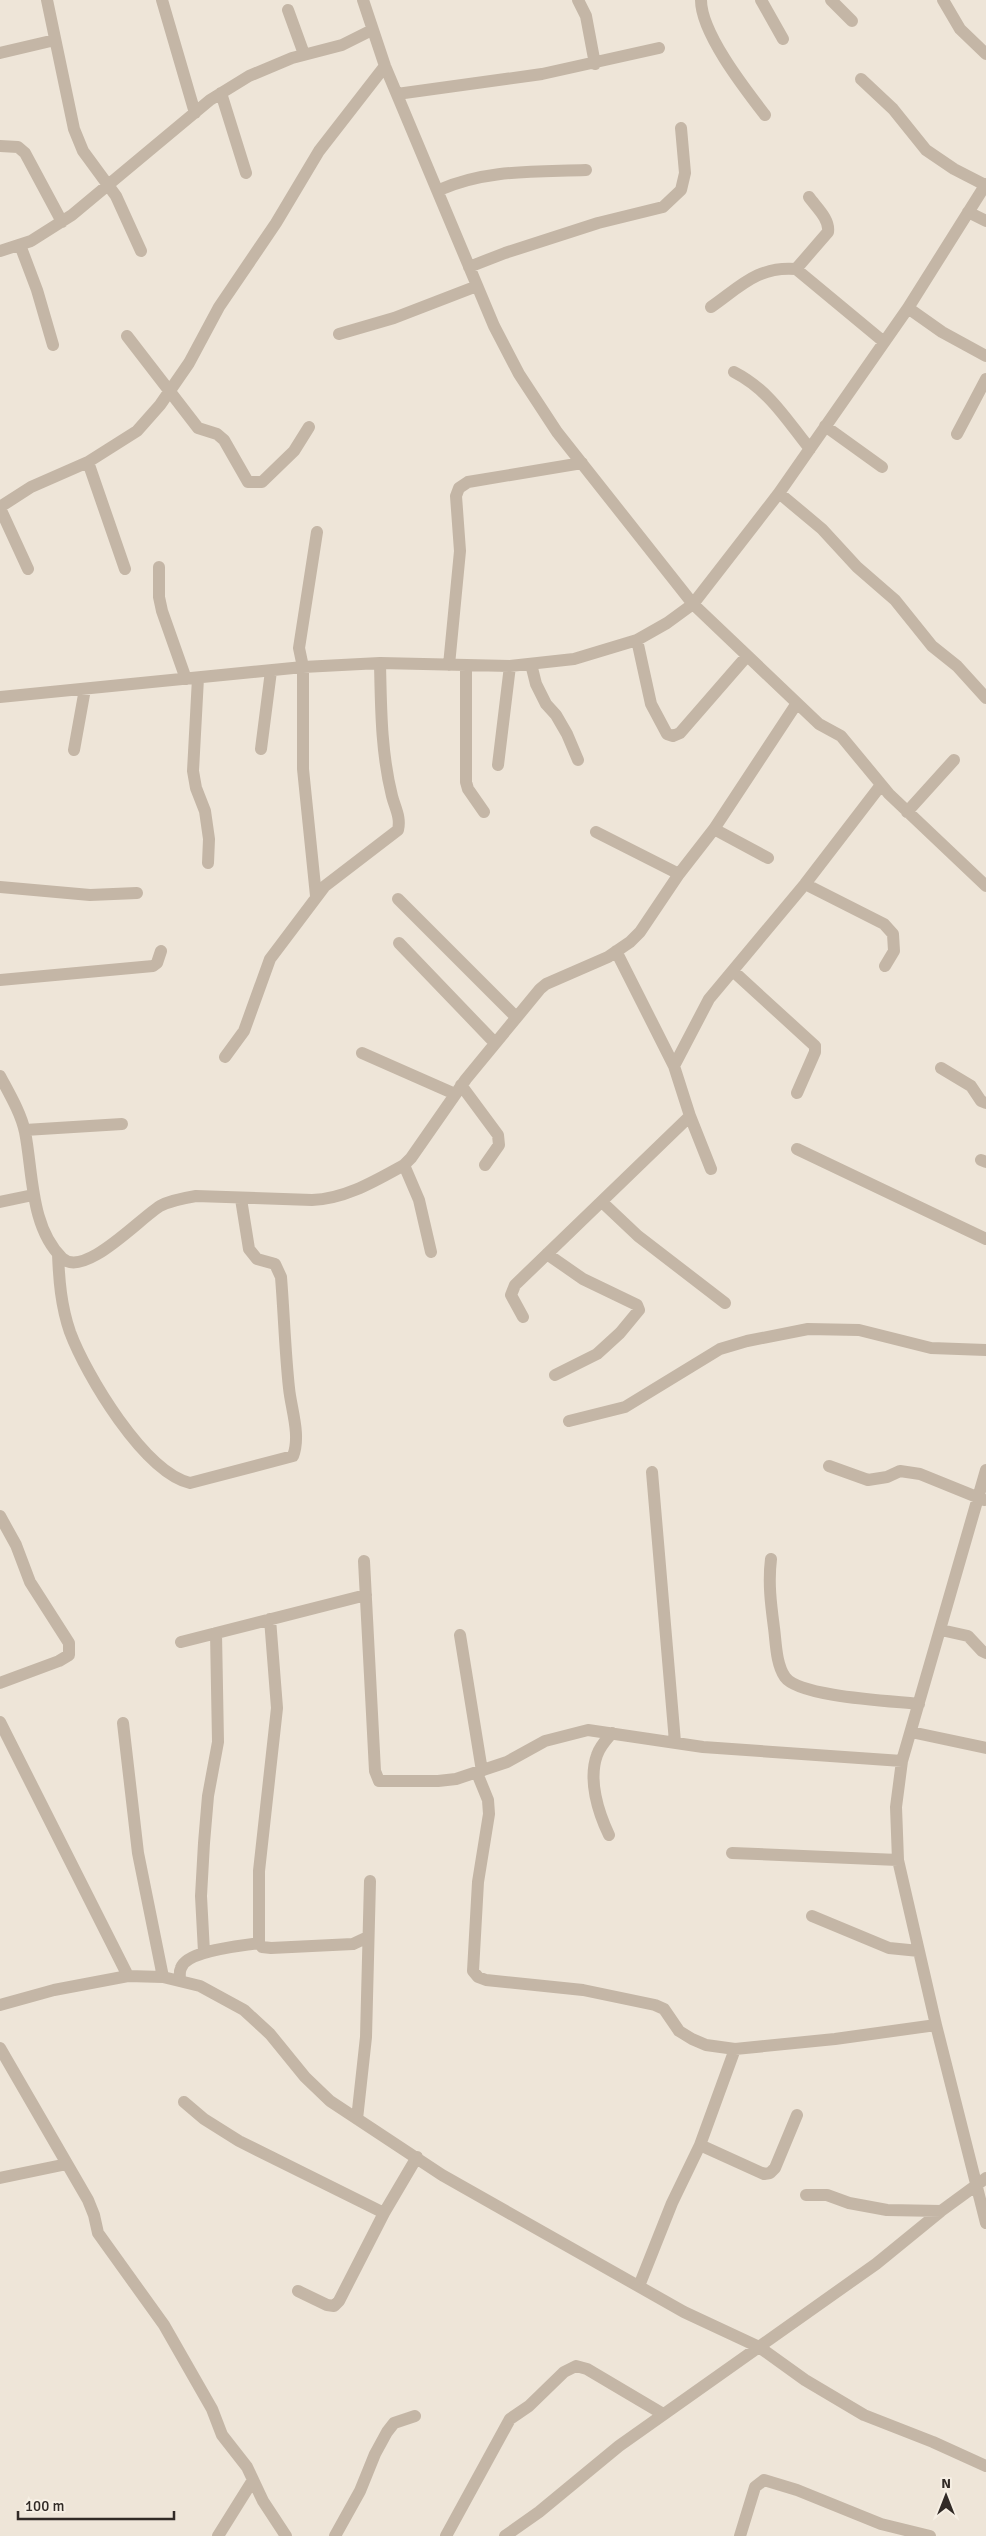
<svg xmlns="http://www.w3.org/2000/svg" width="986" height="2536" viewBox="0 0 986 2536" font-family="Signika,sans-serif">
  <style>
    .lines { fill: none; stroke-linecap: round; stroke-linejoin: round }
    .minor { stroke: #c4b6a6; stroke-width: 12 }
  </style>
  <rect width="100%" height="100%" fill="#eee5d8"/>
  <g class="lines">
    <path class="minor" d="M47,0L74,129L83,151L116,196L141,251
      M162,0L195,113
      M363,0L385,66L494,326L519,374L557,432L693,604L819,724L841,736L889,794L986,886
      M578,0L586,16L595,64
      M701,0C701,33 745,89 765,115
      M761,0L783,39
      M831,0L852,21
      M943,0L960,29L986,54
      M288,10L304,54
      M0,53L55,40
      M861,79L893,109L926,150L954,169L985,185
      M221,93L246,173
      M397,94L542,74L659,48
      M0,146L18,147L25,153L62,222
      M439,190C486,169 535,172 586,170
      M968,212L986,221
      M20,245L37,290L53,345
      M0,251L31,241L72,215L210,100L249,76L292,58L342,45L372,30
      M469,267L505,253L598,223L663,207L681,190L685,173L681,128
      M796,269L828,232C830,219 816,207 809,197
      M711,307C741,286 758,266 796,269L884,342
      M908,308L942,332L986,356
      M339,334L394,318L477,286
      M127,336L198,428L217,434L224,440L248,482H262L294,451L309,427
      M734,372C769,390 786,419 810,449
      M825,426L882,467
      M957,434L986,379
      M88,462L125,569
      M779,493L822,529L857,567L895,600L932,646L957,666L986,698
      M0,507L31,487L88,462L137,431L160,405L189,363L219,307L276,223L319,151L385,66
      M0,508L28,569
      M159,567V597L162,611L186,679
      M637,640L651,704L667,734L673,736L680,733L747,656
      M531,664L536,684L546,704L556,715L567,734L578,760
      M449,665L460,551L456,496L459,488L468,482L582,463
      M466,666V782L468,789L484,812
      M198,678L193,771L196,788L205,811L209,839L208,863
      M0,697L303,667L380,663L510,666L574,659L637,640L667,623L693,604L779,493L908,308L986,184
      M261,749L271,671
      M74,750L85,689
      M498,765L510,666
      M907,812L954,760
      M714,829L768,858
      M596,832L679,874
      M805,884L884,924L893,934L894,951L885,966
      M0,887L90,895L137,893
      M316,896L303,769V667L299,648L317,532
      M398,899L516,1017
      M399,943L495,1043
      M616,951L674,1066L690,1116L711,1169
      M733,971L815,1046V1052L797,1093
      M0,980L153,966L157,963L161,951
      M362,1053L455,1094
      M225,1057L244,1031L270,959L325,886L398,830C401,817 395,808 392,796C381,752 381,708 380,663
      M674,1066L709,999L805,884L881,785
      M941,1068L971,1086L981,1101L986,1103
      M0,1076C9,1093 21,1113 25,1132C33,1172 30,1227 62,1258C84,1279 139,1219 160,1206C171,1200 184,1198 196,1196L312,1200C345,1199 375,1181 404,1165L411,1158L466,1079L540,989L546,984L608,957L630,942L640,932L679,874L714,829L797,703
      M461,1085L498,1135L499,1145L485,1165
      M25,1130L122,1124
      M797,1149L986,1239
      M981,1160L986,1162
      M404,1165L419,1200L431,1252
      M0,1202L33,1195
      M602,1202L638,1236L725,1303
      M58,1254C59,1280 61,1306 70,1332C86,1375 144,1472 190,1483L293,1456C301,1435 291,1409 289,1388C285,1351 284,1314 281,1277L275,1264L257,1259L249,1249L241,1199
      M547,1254L583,1279L637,1305L639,1310L620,1333L597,1354L555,1375
      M523,1317L511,1295L515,1285L690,1116
      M569,1421L625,1407L720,1349L747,1341L808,1329L859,1330L931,1348L986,1350
      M829,1466L868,1480L887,1477L900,1471L920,1474L984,1500
      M986,1470L902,1761L896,1807L898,1860L936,2025L986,2223
      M652,1472L675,1742
      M0,1516L16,1545L30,1582L69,1643V1655L59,1661L0,1683
      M771,1559C768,1583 771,1605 774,1628C776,1643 776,1664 785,1677C799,1697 892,1701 919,1704
      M364,1561L375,1771L379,1781H438L456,1779L507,1762L545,1741L588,1730L703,1747L902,1761
      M270,1619L277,1708L259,1871V1943L262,1947L271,1948L353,1944L368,1937
      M941,1630L968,1636L982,1651L986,1653
      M460,1635L482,1771
      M181,1642L366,1595
      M0,1722L128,1976
      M123,1723L138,1853L163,1977
      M911,1732L986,1748
      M477,1773L488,1800L489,1814L478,1882L473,1971L478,1977L486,1980L583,1990L655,2005L664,2009L679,2031L692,2039L706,2045L735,2049L835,2039L936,2025
      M609,1835C598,1812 588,1780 597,1755C600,1746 606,1740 612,1733
      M732,1853L898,1860
      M812,1916L889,1948L919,1951
      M204,1952L201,1896L204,1843L208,1796L218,1742L216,1633
      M180,1980C180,1977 179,1972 181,1968C187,1950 242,1946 259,1943
      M0,2005L54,1990L128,1976L163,1977L200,1986L244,2010L270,2034L305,2077L330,2101L442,2175L684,2312L759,2347L805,2380L864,2415L933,2442L986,2466
      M0,2048L88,2200L94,2215L98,2233L164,2325L212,2409L222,2435L247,2467L263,2501L286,2536
      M184,2102L204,2119L239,2141L384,2213
      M357,2119L366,2037L370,1881
      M700,2145L764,2174L770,2173L775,2168L797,2115
      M0,2178L67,2164
      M806,2195H827L849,2203L887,2210L941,2211
      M639,2286L672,2203L700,2145L735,2049
      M298,2291L327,2305L334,2306L339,2301L384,2213L417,2157
      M218,2536L253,2480
      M335,2536L360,2491L375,2454L387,2432L394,2423L415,2416
      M446,2536L510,2419L529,2406L564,2372L576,2366L587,2369L663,2414
      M505,2536L539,2512L619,2446L876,2264L941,2211L986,2178
      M740,2536L755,2487L764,2480L797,2490L881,2524L930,2536"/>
  </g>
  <g transform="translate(946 2496)" stroke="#f6efe4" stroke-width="4" paint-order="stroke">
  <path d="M0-4L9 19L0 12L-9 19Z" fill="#312a26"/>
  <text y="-8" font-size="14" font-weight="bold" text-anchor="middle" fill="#312a26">N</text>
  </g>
  <path d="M18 2511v8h156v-8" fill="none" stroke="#312a26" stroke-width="2.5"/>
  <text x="25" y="2511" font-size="15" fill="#312a26" stroke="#f6efe4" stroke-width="4" paint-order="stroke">100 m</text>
</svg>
